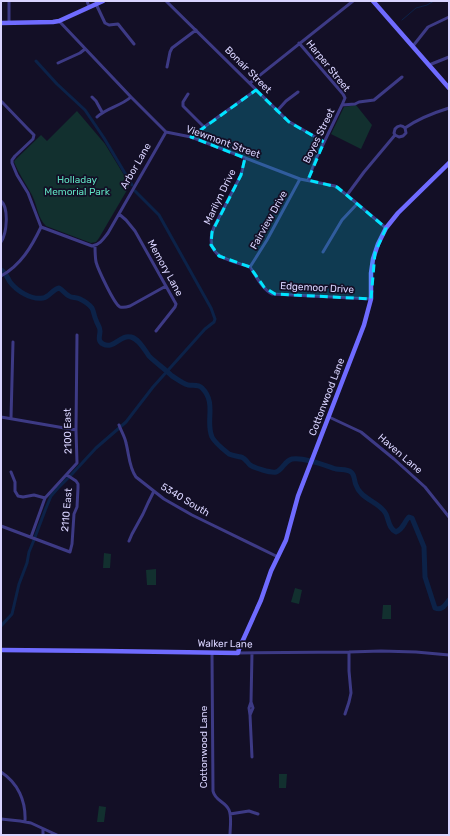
<svg xmlns="http://www.w3.org/2000/svg" width="450" height="836" viewBox="0 0 450 836" font-family="Rubik,sans-serif">
  <style>
    .green { fill: #12302f }
    .lines { fill: none; stroke-linecap: round; stroke-linejoin: round }
    .stream { stroke: #0c2248; stroke-width: 1 }
    .canal { stroke: #0c2248; stroke-width: 3 }
    .river { stroke: #0c2248; stroke-width: 5 }
    .street { stroke: #3d3a85; stroke-width: 3 }
    .secondary { stroke: #6f6bff; stroke-width: 4.5 }
    .marked { fill: #00e5ff; fill-opacity: 0.2; stroke: #00e5ff; stroke-width: 3; stroke-dasharray: 8 5; stroke-linejoin: round }
    .labels { text-anchor: middle; dominant-baseline: central; stroke-width: 3.5; stroke-linejoin: round; paint-order: stroke }
    .street-label { font-size: 10px; fill: #d9d4ff; stroke: #130f26 }
    .park-label { font-size: 10px; fill: #5fe0c0; stroke: #130f26 }
  </style>
  <rect width="100%" height="100%" fill="#130f26"/>
  <path class="green" d="M356,105L372,125L361,149L331,134L344,107Z
    M77,111L105,144L130,185L99,238L96,242L91,243L46,226C38,219 37,205 32,195C26,184 19,174 14,162L15,160L41,135L47,141Z
    M104,553L111,554L110,568H103Z
    M156,569V585H147L146,570Z
    M295,588L302,590L299,604L291,602Z
    M383,605H391V619H382Z
    M279,774H287L286,788H279Z
    M99,806L106,807L104,822H97Z"/>
  <g class="lines">
    <path class="stream" d="M402,20L416,8L427,5L434,1"/>
    <path class="canal" d="M36,61L57,84L85,110L104,138L132,185
      M35,537L46,508L51,496L58,488L72,474L96,448L126,422L153,387L205,329L214,322L215,319L211,308L159,215L135,191
      M1,626L12,614L19,584L27,563L29,552L34,540"/>
    <path class="river" d="M1,270C6,273 7,277 10,282C17,291 31,300 43,298C49,297 52,290 59,288C63,290 65,294 69,296C72,298 76,297 80,299C84,301 89,304 92,308C94,312 94,316 96,320C97,324 100,326 100,331C100,336 97,341 103,344C114,350 120,334 131,337C139,339 144,349 149,356C156,363 165,369 172,376C177,379 182,383 188,385C193,386 198,384 202,388C217,403 205,421 212,437C215,443 224,450 229,454C233,456 237,456 241,457C245,458 247,462 250,465C255,468 270,473 276,472C283,470 284,461 292,459C304,457 324,465 336,469C341,470 347,469 351,472C355,475 354,481 356,485C357,488 359,491 361,493C368,501 381,504 386,514C389,521 389,529 396,532C404,528 403,524 408,518L409,517L412,518L424,547L425,577L435,608C442,611 445,605 449,600"/>
    <path class="street" d="M87,1L89,7
      M166,1L288,121L324,142
      M96,4L105,23L109,25L118,24L134,44
      M59,21L131,97L166,132L191,137L300,179L335,186L347,195L386,228
      M9,23V1
      M299,43L343,94L345,98L342,105L316,159L308,180
      M413,46L428,27L449,17
      M58,63L80,53L85,49
      M429,65L449,57
      M167,67L170,52L172,48L196,30
      M250,83L353,1
      M188,94L183,102V106L204,127
      M92,97L96,101L102,112
      M1,101L28,129L34,135L33,139L15,156L12,160V163L17,175L28,193L41,227
      M342,105L355,104L359,102L374,100L402,77
      M277,111L286,101L298,92
      M97,117C106,108 121,106 131,97
      M405,128C419,118 433,113 449,108
      M191,137L204,127L256,90
      M245,158L241,175L214,227C202,257 229,260 250,267
      M347,195L364,172L395,135L394,133L395,129C398,125 402,125 405,128L406,133L403,136L399,137L395,135
      M1,201C9,208 7,233 1,242
      M119,214L126,220L135,231L176,304L175,307L156,331
      M95,245C95,251 95,256 96,262C98,269 114,304 120,307C124,308 127,307 130,306L166,286
      M323,252L342,220L357,204
      M250,267C256,276 262,289 272,294L371,299
      M250,267L267,240L300,179
      M1,276C21,265 32,246 41,227L92,246C100,245 104,238 108,233L166,132
      M1,417L76,430
      M329,417L361,432L394,459L425,487L449,517
      M11,418L13,342
      M119,425C121,431 125,437 126,443C129,454 129,468 136,477L164,499L192,515L278,557
      M11,472L15,482V491L18,496L23,497L34,495L45,498
      M1,526L70,552L72,544L74,514L77,507L78,488V484L76,481L67,475
      M31,537L45,498L77,463L76,430L77,335
      M129,541L132,534L143,514L148,503L154,491
      M212,653L213,791C215,801 225,801 229,810C232,817 230,828 230,835
      M238,653L349,652L381,651L416,652L449,655
      M252,653L251,702L249,708L250,715L252,757
      M345,714L349,702L351,693L349,671V652
      M250,715L253,708L251,702
      M1,772C18,783 26,801 25,821
      M230,814L249,811L258,814
      M1,819L20,821L31,823L57,835
      M43,835V829"/>
    <path class="secondary" d="M373,1L449,88
      M1,23L53,22L59,21L103,1
      M1,650L104,651L238,653L239,649L261,600L271,571L286,540L298,496L364,325L371,299V273L373,259L378,244L386,228L398,213L449,163"/>
  </g>
  <path class="marked" d="M256,90L289,122L324,142L308,180L337,187L386,228L375,253L371,299L275,294L264,287L250,267L219,256L211,245L212,232L241,175L245,158L191,137Z"/>
  <g class="labels">
    <g class="street-label">
      <text transform="translate(328 66) rotate(51)">Harper Street</text>
      <text transform="translate(248 70) rotate(45)">Bonair Street</text>
      <text transform="translate(319 136) rotate(-64)">Boyes Street</text>
      <text transform="translate(223 142) rotate(20)">Viewmont Street</text>
      <text transform="translate(136 166) rotate(-60)">Arbor Lane</text>
      <text transform="translate(220 197) rotate(-64)">Marilyn Drive</text>
      <text transform="translate(269 220) rotate(-61)">Fairview Drive</text>
      <text transform="translate(165 268) rotate(61)">Memory Lane</text>
      <text transform="translate(317 288) rotate(3)">Edgemoor Drive</text>
      <text transform="translate(327 397) rotate(-69)">Cottonwood Lane</text>
      <text transform="translate(68 431) rotate(-91)">2100 East</text>
      <text transform="translate(400 454) rotate(41)">Haven Lane</text>
      <text transform="translate(185 500) rotate(31)">5340 South</text>
      <text transform="translate(67 510) rotate(-85)">2110 East</text>
      <text transform="translate(225 644) rotate(1)">Walker Lane</text>
      <text transform="translate(204 747) rotate(-90)">Cottonwood Lane</text>
    </g>
    <g class="park-label">
      <text x="77" y="180">Holladay<tspan x="77" dy="12">Memorial Park</tspan></text>
    </g>
  </g>
  <rect width="450" height="836" fill="none" stroke="#d9d4ff" stroke-width="4"/>
</svg>
